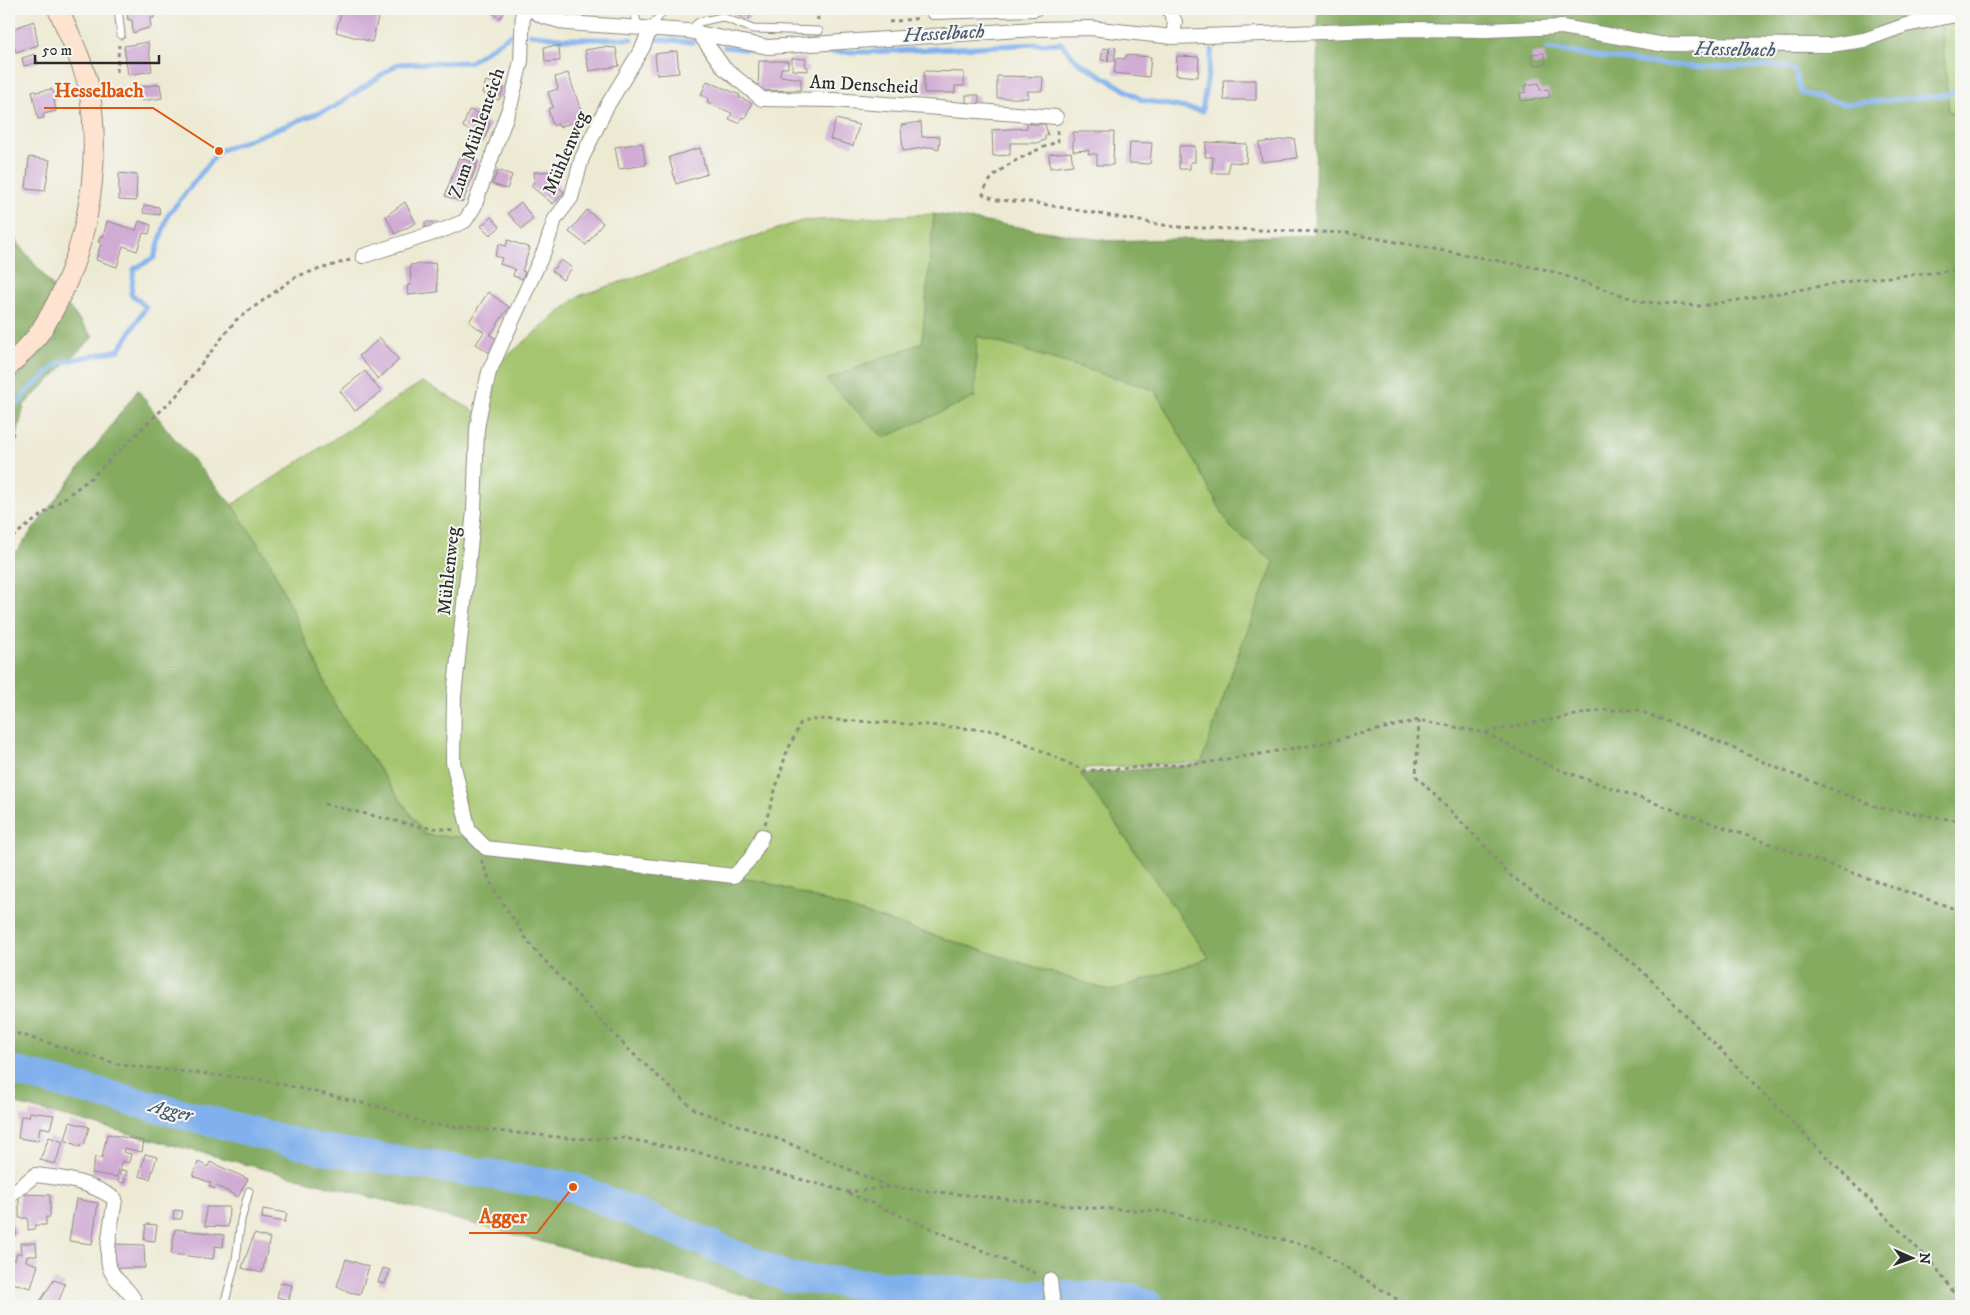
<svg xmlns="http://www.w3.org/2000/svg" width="1970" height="1315" viewBox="0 0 1970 1315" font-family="'IM FELL DW Pica',serif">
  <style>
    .green { fill: #a5c66e; stroke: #68784c }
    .forest { fill: #84ab61; stroke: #586b46 }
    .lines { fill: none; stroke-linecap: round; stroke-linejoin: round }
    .stream { stroke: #81b1ec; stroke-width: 5 }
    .river { stroke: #81b1ec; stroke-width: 30 }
    .building { fill: #d0abd4 }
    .lane-casing { stroke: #8c8a80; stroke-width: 9 }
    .street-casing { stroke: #8c8a80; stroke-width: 16 }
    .secondary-casing { stroke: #8c8a80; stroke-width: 22 }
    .path { stroke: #8c8a80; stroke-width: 3; stroke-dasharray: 4 4; stroke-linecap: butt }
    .lane { stroke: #fff; stroke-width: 7 }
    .street { stroke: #fff; stroke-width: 14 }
    .secondary { stroke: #fee3d1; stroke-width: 20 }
    .labels { text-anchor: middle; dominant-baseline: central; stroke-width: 4; stroke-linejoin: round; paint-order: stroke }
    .street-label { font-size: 19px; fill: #2b2b2b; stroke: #f6f6f2 }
    .water-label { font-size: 20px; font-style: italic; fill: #495a6f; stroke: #f6f6f2 }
    .leader { fill: none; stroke: #df570e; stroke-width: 2 }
    .callout-dot { fill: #df570e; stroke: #f6f6f2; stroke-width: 2 }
    .callout-label { font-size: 20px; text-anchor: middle; font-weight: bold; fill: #df570e; stroke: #f6f6f2; stroke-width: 4; stroke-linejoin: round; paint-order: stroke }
  </style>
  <rect width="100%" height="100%" fill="#f6f6f2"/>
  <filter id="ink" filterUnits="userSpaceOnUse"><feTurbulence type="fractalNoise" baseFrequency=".02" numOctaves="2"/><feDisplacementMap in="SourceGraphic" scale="10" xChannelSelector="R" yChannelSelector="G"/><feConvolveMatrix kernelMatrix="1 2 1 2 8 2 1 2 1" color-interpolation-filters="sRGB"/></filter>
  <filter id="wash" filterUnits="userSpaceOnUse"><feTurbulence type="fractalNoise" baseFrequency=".0096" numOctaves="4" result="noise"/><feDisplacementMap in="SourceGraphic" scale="20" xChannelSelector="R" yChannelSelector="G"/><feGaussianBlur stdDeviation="1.12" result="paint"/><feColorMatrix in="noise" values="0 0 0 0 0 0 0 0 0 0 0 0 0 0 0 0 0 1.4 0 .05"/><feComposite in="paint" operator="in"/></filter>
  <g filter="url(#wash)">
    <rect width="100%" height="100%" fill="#edead4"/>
    <path class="green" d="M1940,9H1961V114L1949,113Z
      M934,214L922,343L826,380L977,336L1155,390L1230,526L1275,562L1236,660L1202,762L1086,768L1081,774L1209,958L1111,991L761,881L487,846L470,828L454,762L479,430L493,368L579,296L801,221Z
      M422,382L476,412L450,761L470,838L425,835L337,709L269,560L232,505Z"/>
    <path class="forest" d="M1312,9H1940L1949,112L1961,114V1306H1125L774,1303L9,1102V561L138,390L168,431L232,505L269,560L337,709L425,835L470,838L531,857L761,881L1111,991L1209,958L1081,774L1201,764L1236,660L1274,562L1230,527L1155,390L977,336L975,397L884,438L826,380L922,343L934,214L1109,241L1314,235L1318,15Z
      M9,232L93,337L24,405L9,471Z"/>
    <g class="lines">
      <path class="stream" d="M570,15L571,9
        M530,34L566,39H632
        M653,39L693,42
        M725,47L749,50
        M1547,49L1647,63L1699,67L1784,66L1795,71L1801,93L1844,104L1939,96L1961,90
        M790,52H871L1061,43L1077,61L1142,100L1202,111L1212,50
        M19,403L25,393L59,363L119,350L146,307L131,294L134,269L154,258L168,215L219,151L334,107L398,64L470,62L510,35"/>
      <path class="river" d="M9,1070L320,1149L573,1187L790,1278L976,1293L1131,1298L1150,1306"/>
    </g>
    <g id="blocks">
      <path class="building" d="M127,9H153L154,18H150L151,27L133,33L132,20H128Z
        M342,9L380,10L372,42L336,32Z
        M494,9H503L506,10L500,18L492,13Z
        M685,9H696L689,14Z
        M727,9H754L748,21Z
        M34,21L38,45L16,52L9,30Z
        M148,42L152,71L128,75L124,46Z
        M559,46L560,61L545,62L544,47Z
        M604,47L616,48L619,66L589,71L585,50Z
        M1110,47L1116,48L1114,61H1108Z
        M1103,48L1109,49L1107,61L1101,60Z
        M677,51L679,73L657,75L655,54Z
        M1544,53L1546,64L1533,65L1531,54Z
        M35,54L38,62L24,66L22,58Z
        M1126,55L1151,57L1149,77L1114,73L1116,58L1125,59Z
        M1177,56L1199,57L1198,77L1176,75Z
        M792,58L806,59L805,67H808V71L792,70Z
        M759,61H788V68H781L780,76L801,79V90L758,91Z
        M924,71L964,72V86H955V93H924Z
        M568,73L584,119L559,127L558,124L553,126L548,109L553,107L548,92L558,89L555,77Z
        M997,76L1043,77L1042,91H1028V98H997Z
        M1223,80H1256V100H1224Z
        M486,81L504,87L499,100L482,93Z
        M707,81L740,95L739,97L752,103L745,118L742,117L739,123L729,119L732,113L707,103L708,98L701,95Z
        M1539,83L1540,90L1548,89L1550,97L1521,101L1520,93L1526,92L1525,85Z
        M160,84L162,98L142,101L140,87Z
        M52,89V92H55L57,99L54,100L56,111L43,114L44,118L38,119L32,91L35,90L36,92Z
        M966,95H979V104L966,103Z
        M469,110L478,113L476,118L490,124L484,141L470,136L471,131L463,127Z
        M836,119L859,125L853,146L830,139Z
        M921,122L922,137L940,136L939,149L930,147L903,151L901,125Z
        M1027,124H1045L1048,135H1045V140L1037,143H1010V155L993,156L992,130L1027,128Z
        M1073,132H1114L1113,165H1097V154H1088L1089,150L1073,151Z
        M1294,138L1297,158L1262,162L1259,143Z
        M1130,142L1152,143L1150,164L1129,163Z
        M1206,142L1247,144L1246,163L1229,162L1228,173H1212L1213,157H1205Z
        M642,143L646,165L619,169L615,147Z
        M1179,146H1195V162H1190V169H1179Z
        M700,148L707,174L676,184L669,157Z
        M1071,152L1073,165L1050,168L1049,154Z
        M29,157L50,160L45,191L26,189Z
        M459,157L471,162L472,159L478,161L463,202L445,196Z
        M498,170L512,175L507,189L492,184Z
        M557,171L558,187L564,192L553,204L531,186L535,181L534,172Z
        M119,173L137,175L136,201L119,200Z
        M405,202L416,223L395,234L386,216Z
        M521,202L533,219L522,229L508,213Z
        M144,205L159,207L160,215L143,213Z
        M587,210L603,223L586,245L569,232Z
        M491,217L500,227L490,235L481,226Z
        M107,221L136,230L139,221L151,225L149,234L143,233L137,251L123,246L117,267L96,260L101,243L98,242L100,236L103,237Z
        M425,222H438V229L425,228Z
        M508,240L530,248L522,271L525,272L522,279L513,276L515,269L500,264L502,258L495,256L499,244L506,246Z
        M561,260L572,268L563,280L552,271Z
        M435,263L438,292L408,295L407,286L411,285L410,265Z
        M488,292L509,307L490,335L498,340L490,353L476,344L484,332L469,322Z
        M380,338L399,360L378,379L359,356Z
        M365,371L381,392L355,411L340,391Z
        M30,1112L54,1115L50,1129L40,1127L38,1141L18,1138L21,1116L29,1117Z
        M70,1122L89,1127L84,1145L81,1144L80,1147L65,1140Z
        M107,1134L144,1141L142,1152L124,1148L123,1152L131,1154L129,1163L122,1161L117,1177L92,1173L95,1157L102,1158Z
        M49,1137L63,1142L55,1164L40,1160Z
        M145,1154L157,1157L150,1179L139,1176Z
        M198,1162L208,1167L210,1162L248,1179L238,1197L217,1186L215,1189L209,1186L211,1183L193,1176Z
        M121,1170L127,1171L124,1183L118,1182Z
        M19,1194L50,1195V1217H46V1225H35L34,1229L28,1230V1218H19Z
        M76,1199L98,1203L92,1244L69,1241Z
        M206,1207H229L228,1227L205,1226Z
        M263,1209L287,1213L285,1222L262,1218Z
        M174,1210L183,1211L181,1219H173Z
        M9,1213L17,1234L9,1237Z
        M146,1224L157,1225L155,1241L144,1240Z
        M175,1229L224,1235L223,1247L215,1246L213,1259L171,1254Z
        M254,1234L270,1238L262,1273L242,1268Z
        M20,1243H36L37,1256H27L26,1261L38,1265L31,1288L9,1282V1259L15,1260L17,1253L21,1254Z
        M114,1244L144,1245L145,1268H114Z
        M346,1259L369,1267L360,1294L349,1292L337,1286Z
        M383,1268L390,1270L385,1284L378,1282Z
        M54,1280L65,1284L57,1306H37Z
        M280,1283L292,1285L289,1300L277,1297Z"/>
    </g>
  </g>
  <g filter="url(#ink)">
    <use href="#blocks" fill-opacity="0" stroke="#8c8a80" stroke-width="1"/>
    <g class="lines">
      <g class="lane-casing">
        <path id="lane" d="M118,9L121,35
          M633,9L639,28
          M650,28L665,9
          M688,31L699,22L722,17L753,29L819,31
          M224,1306L236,1259L241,1220L249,1191"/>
      </g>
      <g class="street-casing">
        <path id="street" d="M530,9L542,16L567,23L688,31L768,47L1035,29L1090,28L1173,37L1408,29L1486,30L1562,27L1659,44L1830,45L1864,40L1906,25L1961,14
          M1169,9L1175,22L1173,37
          M933,12L1035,9
          M650,29L643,47L607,106L582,158L571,198L555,219L545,249L489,372L480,412L477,429L474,511L454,696L453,762L469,831L486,848L734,876L751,858L762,836
          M698,32L724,68L762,99L834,100L1056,117
          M363,256L446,229L465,221L474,207L511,103L521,61L523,9
          M9,1196L35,1175C65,1178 90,1182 115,1199C113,1217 104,1252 110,1269C115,1282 132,1290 137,1306
          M1050,1280L1053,1306"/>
      </g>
      <g class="secondary-casing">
        <path id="secondary" d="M9,366C19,355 32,344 40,332C85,264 102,175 90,94C87,71 68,31 58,9"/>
      </g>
      <path class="path" d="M817,9L818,20
        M889,22L920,18
        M117,72L119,45
        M1057,130L1058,141C1034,152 990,167 983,194L997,200L1030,202L1175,227L1347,233L1548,270L1642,302L1702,306L1857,280L1961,270
        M9,426L13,432L9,445
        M9,532L11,538
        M9,544L11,538L91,478L176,396L236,320L297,276L350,260
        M1419,720L1416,776L1482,843L1507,873L1637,966L1935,1266L1961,1304
        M1486,732L1602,710H1637L1706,736L1777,768L1880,808L1961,821
        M324,804L421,827L455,830
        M765,824L786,754L801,722L819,719L928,725L999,731L1085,771L1204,763L1314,745L1419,720L1485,733L1552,767L1961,911
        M481,860L493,888L532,947L628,1049L695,1110L781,1140L890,1187
        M9,1031L121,1065L264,1080L384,1108L427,1124L578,1139L624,1138L710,1155L848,1192L891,1187L1090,1208L1162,1211L1313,1247L1408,1306
        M848,1193L1037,1274"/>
      <use href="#lane" class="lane"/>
      <use href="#street" class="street"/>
      <use href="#secondary" class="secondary"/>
    </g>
  </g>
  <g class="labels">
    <g class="street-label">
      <text transform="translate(864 85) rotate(3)">Am Denscheid</text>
      <text transform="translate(477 133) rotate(-71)">Zum Mühlenteich</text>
      <text transform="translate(566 153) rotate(-67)">Mühlenweg</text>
      <text transform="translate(449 571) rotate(-84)">Mühlenweg</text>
    </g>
    <g class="water-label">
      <text transform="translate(944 34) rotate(-3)">Hesselbach</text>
      <text transform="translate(1735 50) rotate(1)">Hesselbach</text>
      <text transform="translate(171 1111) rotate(14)">Agger</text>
    </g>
  </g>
  <path class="leader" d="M219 151L153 108H44M573 1187L537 1233H469"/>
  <g class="callout-dot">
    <circle cx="219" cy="151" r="5"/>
    <circle cx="573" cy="1187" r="5"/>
  </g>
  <g class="callout-label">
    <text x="99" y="97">Hesselbach</text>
    <text x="503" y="1223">Agger</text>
  </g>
  <rect width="1970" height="1315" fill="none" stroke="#f6f6f2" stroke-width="30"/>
  <g transform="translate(1912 1258) rotate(92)" stroke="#f6f6f2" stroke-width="4" paint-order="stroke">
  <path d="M0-4L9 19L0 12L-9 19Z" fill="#2b2b2b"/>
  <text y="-8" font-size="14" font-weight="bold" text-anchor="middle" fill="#2b2b2b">N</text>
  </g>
  <path d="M35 55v8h124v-8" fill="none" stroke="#2b2b2b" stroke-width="2.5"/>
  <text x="42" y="55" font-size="15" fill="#2b2b2b" stroke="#f6f6f2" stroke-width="4" paint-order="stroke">50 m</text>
</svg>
